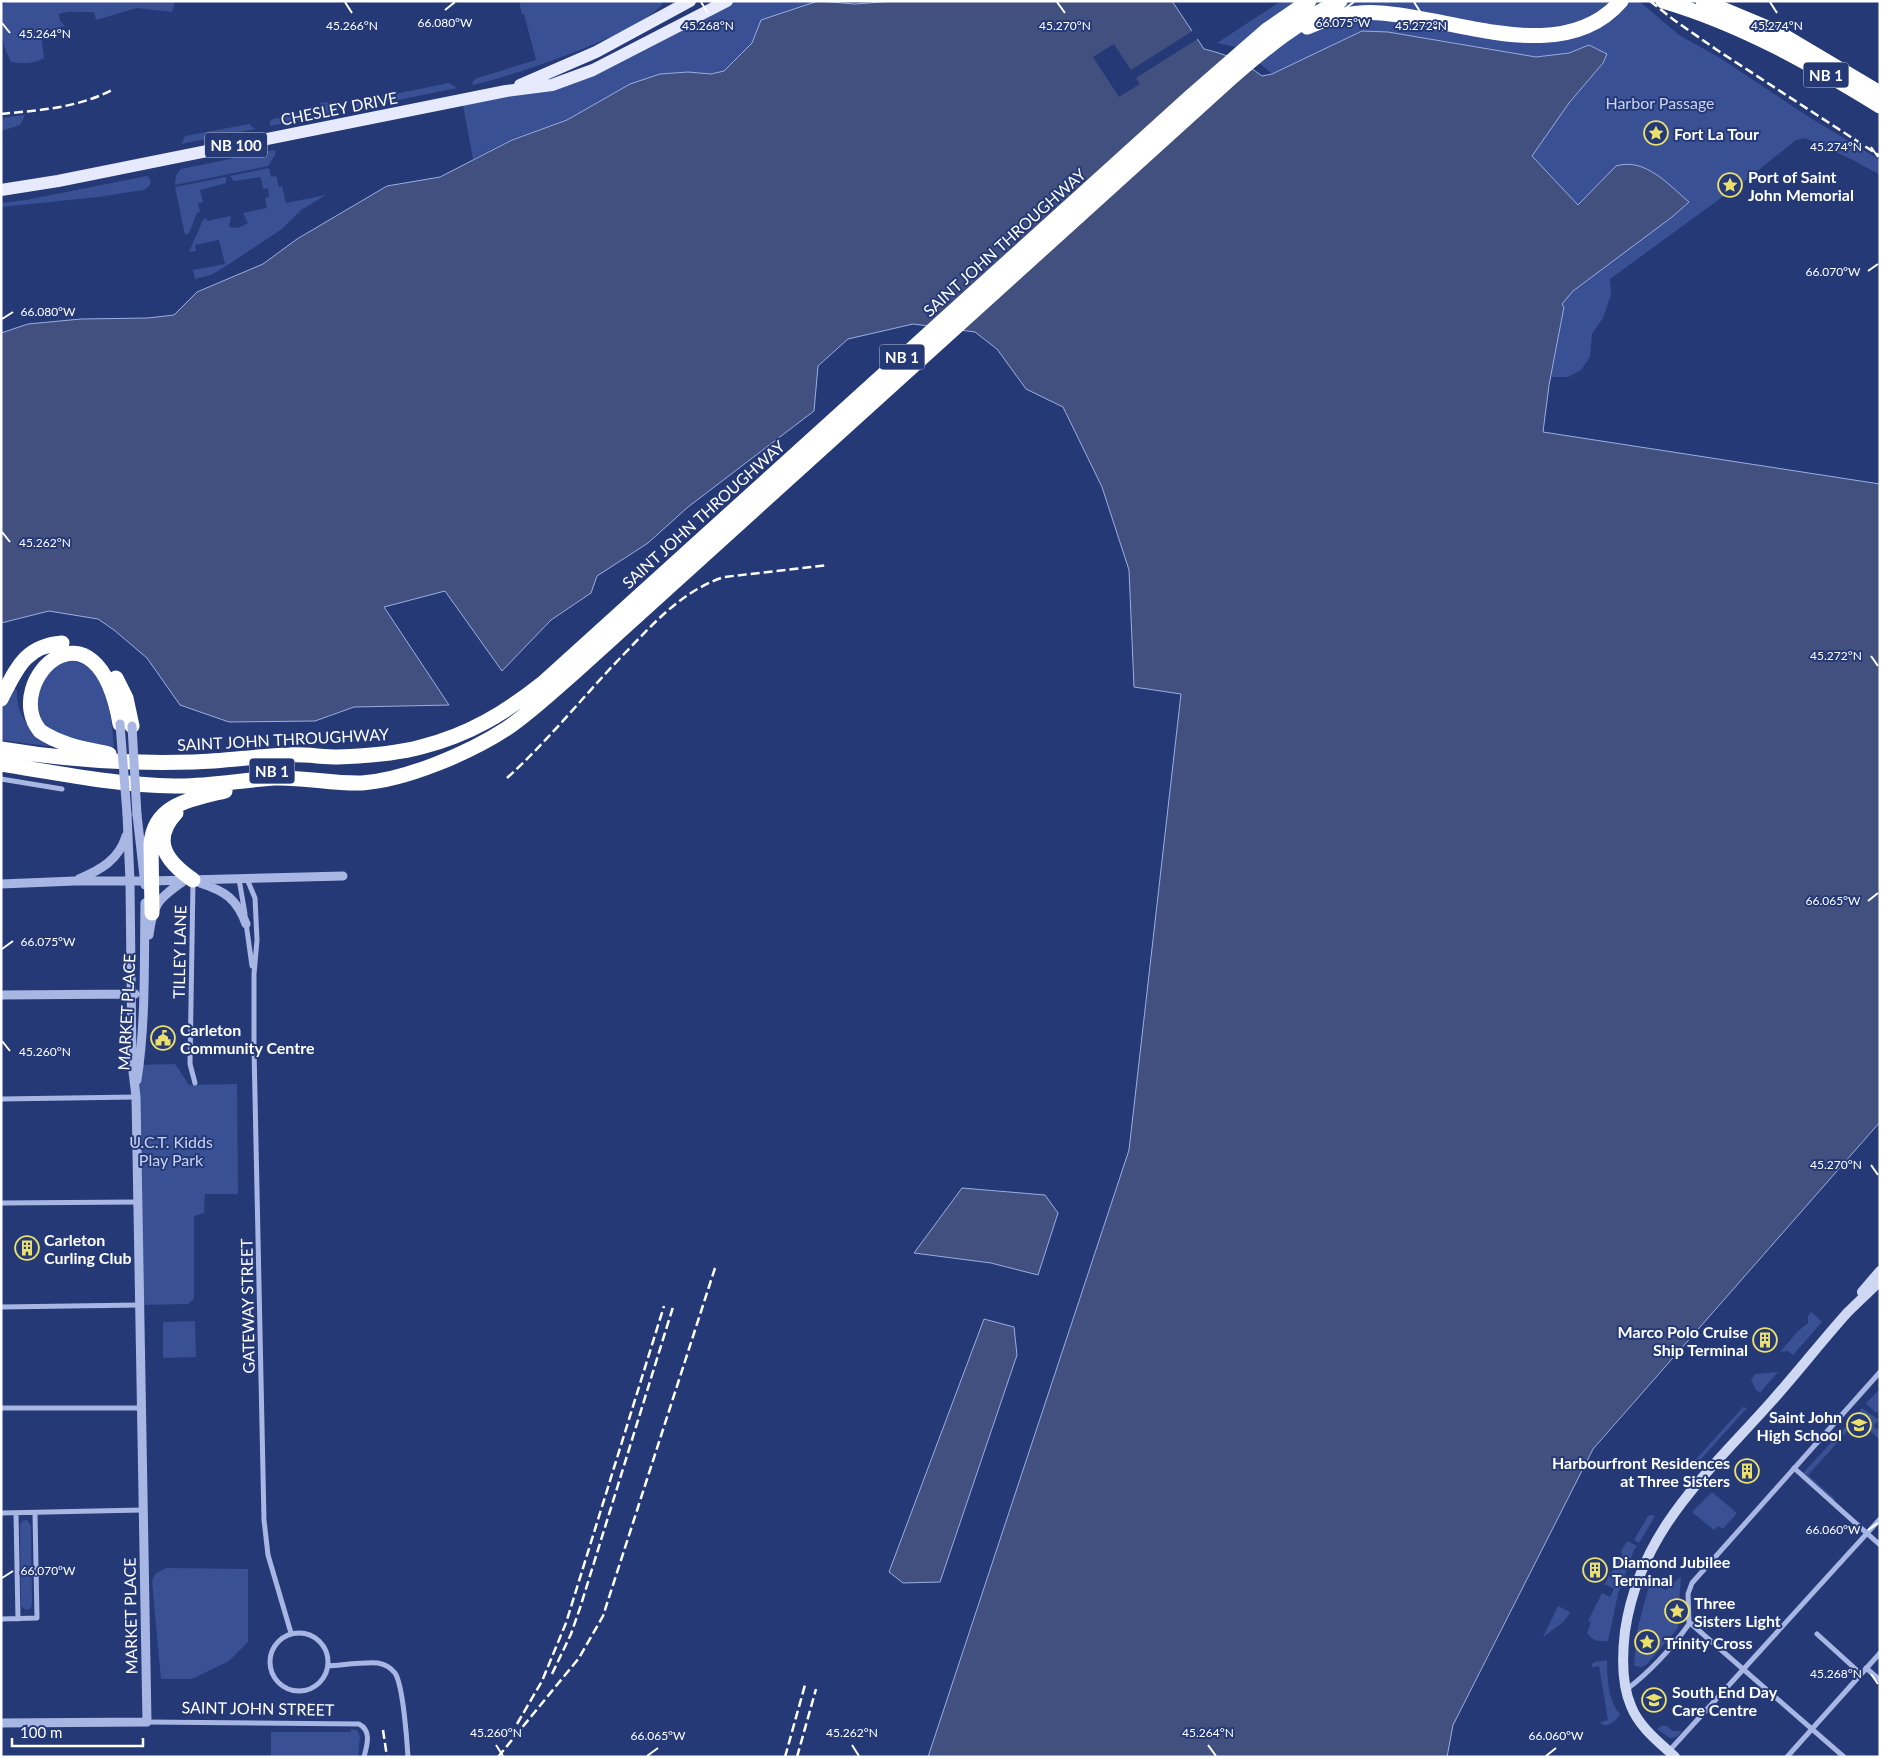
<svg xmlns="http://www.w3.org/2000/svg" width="1881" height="1758" viewBox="0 0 1881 1758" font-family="Lato,sans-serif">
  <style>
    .green { fill: #395094 }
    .water { fill: #41507e; stroke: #9baee3 }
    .pier { fill: #253977 }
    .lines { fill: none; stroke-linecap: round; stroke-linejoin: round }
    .minor { stroke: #a7b6e3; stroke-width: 5 }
    .tertiary { stroke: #a7b6e3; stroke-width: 9 }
    .secondary { stroke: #cfd8f3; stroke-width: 10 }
    .primary { stroke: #e6eafc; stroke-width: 12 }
    .motorway { stroke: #fff; stroke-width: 15 }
    .rail { stroke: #fff; stroke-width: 2.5; stroke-dasharray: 9 4; stroke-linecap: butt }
    .tertiary-bridge { stroke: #a7b6e3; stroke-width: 9 }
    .ticks { fill: none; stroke: #fff; stroke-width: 2 }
    .labels { text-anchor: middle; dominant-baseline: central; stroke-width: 4; stroke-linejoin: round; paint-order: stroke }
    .shield { fill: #253977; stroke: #bec4d6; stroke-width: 1 }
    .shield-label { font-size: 15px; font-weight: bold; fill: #fff }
    .park-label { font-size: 16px; fill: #c9d4f2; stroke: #253977 }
    .street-label { font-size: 16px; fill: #fff; stroke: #253977 }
    .poi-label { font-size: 16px; font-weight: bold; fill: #fff; stroke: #253977; text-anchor: start }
    .ticks-label { font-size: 12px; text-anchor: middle; fill: #fff; stroke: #253977; stroke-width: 4; stroke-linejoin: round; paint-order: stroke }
  </style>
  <rect width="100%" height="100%" fill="#253977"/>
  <path class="green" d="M10,1H175L172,12L137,8L96,20L94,12C81,13 71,10 59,14L60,21L65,26L41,32L44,58C36,64 21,64 11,62C0,42 1,27 1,5Z
    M519,1H664C650,31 507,78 472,85L473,81L477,78L536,60L524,14H522Z
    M727,1H818L761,20L752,43L724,71L711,74L688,72L660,74L630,84L567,120L512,139L473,159L462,100L552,85Z
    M1281,1H1639L1679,35L1720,58L1809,117L1880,160V175L1853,160L1805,138L1796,140L1751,176L1610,279L1611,295L1603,318L1592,334L1590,357L1581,370L1568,377H1551L1564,307L1562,304L1572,291L1672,217L1689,202L1647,168L1616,166L1578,205L1532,156L1569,103L1603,63L1604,52L1589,45L1569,53L1536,57L1446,41L1362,31L1272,74L1247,52L1236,47L1217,43Z
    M449,83L457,88L354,109V105L360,101Z
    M327,102L336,113L270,126V121L273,119L321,109L320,103Z
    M25,115L20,125L1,131V118Z
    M249,124L255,129L181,144L185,136Z
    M275,150V155L268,166L175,185L176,175L181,169Z
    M269,168L271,177L276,176L279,187L282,186L286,203L326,195L301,210L282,229L223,268L211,275L195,279L193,270L225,264L219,240L195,245L196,251L189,252L203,220L206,218L207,221L231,216L229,227L238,228L248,223L243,213L267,208L265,198L269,197L268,188L263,189L261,177L234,181L230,176Z
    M147,176C154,181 150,187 143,190L98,197L1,207V203L26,200Z
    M226,177V183L200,190L203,202L198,203L200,212L197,213L189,233L185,235L175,187Z
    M70,659C77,662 86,664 91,670C109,687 112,724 114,747L80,743L44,728L30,679Z
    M13,689L17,690C15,718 34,732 54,747L1,740V711Z
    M175,1064L189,1085L237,1084L238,1194H205L204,1213L194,1216V1299L188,1304L139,1305L136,1087L139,1065Z
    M1811,1312L1822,1322L1793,1355L1788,1351L1780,1352L1798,1331L1808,1323V1316Z
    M195,1321L196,1357L163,1358V1322Z
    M1778,1372L1760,1393L1756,1390L1751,1380L1755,1374Z
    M1880,1389V1409L1876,1413L1866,1403Z
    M1743,1407L1747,1408L1693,1468L1694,1463L1697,1458Z
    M1862,1408L1879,1420L1874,1426L1880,1432V1436L1878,1438L1858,1420L1843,1436L1840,1433Z
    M1838,1435L1841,1436L1837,1440L1838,1442L1808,1475L1834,1498L1835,1500L1833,1501L1803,1473Z
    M1712,1492L1737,1513L1723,1529L1718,1526L1714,1530L1692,1512Z
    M1651,1515L1655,1516L1639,1543L1634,1540L1648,1516Z
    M27,1520L31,1526L32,1604L31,1608L27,1610L23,1608L21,1605L20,1526L22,1521Z
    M1627,1541L1637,1546L1634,1550L1618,1594L1608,1641C1600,1642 1592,1641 1587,1633L1591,1622L1588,1621L1602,1593L1610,1597L1614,1589L1607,1585H1604L1622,1554L1621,1552Z
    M166,1568L248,1569V1642L229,1661L192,1679H161L152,1581L155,1574Z
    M1680,1577L1681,1579L1679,1602L1682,1610L1679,1616L1678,1628L1647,1664L1642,1667L1634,1666L1636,1635L1649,1585L1652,1584L1666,1590Z
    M1558,1606L1570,1612C1565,1624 1553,1628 1544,1637H1543Z
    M1607,1660C1607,1677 1608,1701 1620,1714C1616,1721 1610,1726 1603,1725L1600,1722L1608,1720L1599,1666L1592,1667V1664L1594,1662Z
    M1661,1726H1667L1673,1731H1682L1676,1737L1670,1738L1657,1729Z
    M351,1729L357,1730L360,1736L358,1757H271V1732H351Z"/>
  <path class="water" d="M818,1L855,4L895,1H1172L1204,49C1226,54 1244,62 1262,76L1272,74L1362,31L1388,32L1536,57L1569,53L1589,45L1607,54L1603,63L1569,103L1532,156L1578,205L1616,166C1645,157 1669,185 1689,202L1672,217L1573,291L1562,304L1564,307L1549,385L1543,432L1880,484V1122L1593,1449L1453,1725L1447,1757H928L1129,1150L1181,694L1134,687L1129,570L1102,487L1063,407L1026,389L997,349L975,332L913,324L848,339L818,366L814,411L688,507L648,543L597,576L591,593L551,620L502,671L445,591L384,607L449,705L354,707L315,721L229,722L180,705L147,658L114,630L98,619L49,611L1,623V333L28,324L81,319L148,318L174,315L197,292L263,264L297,239L387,186L440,177L512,140L567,120L630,84L660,74L688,72L711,74L724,71L752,43L761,20Z
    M962,1188L1045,1195L1058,1213L1038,1275L991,1263L914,1253Z
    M984,1319L1014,1327L1017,1355L940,1582L903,1583L889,1572Z"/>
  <path class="pier" d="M1194,30L1199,38L1136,78L1140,84L1119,97L1093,57L1114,44L1131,70Z"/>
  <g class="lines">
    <path class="minor" d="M1,779L62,789
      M239,879L245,914
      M247,879L255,898L257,940L254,974V1049L264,1520L268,1555L291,1633
      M193,882L190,1064L195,1083
      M246,923L252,966
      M1,1099L136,1097
      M1,1203L138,1202
      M1,1307L139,1305
      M1,1408H141
      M1794,1468L1880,1545
      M1,1513L142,1510
      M16,1513L18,1619
      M1,1619L37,1618L35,1513
      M270 1662a29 29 0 1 1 58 0a29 29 0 1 1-58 0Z
      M1817,1634L1861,1674
      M328,1666C343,1665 363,1662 378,1663C384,1664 391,1668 395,1673C403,1685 407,1740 408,1757
      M1866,1668L1880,1680
      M1626,1690C1651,1671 1671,1649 1689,1624V1622
      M147,1722L359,1724C372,1731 367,1745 364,1757
      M1669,1751L1880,1519
      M1787,1757L1880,1653
      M1844,1757L1689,1622L1688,1594L1692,1583L1880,1372"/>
    <path class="tertiary" d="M137,815L145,885
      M79,879C100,870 119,860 126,836
      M151,881L343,876
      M200,883C225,891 237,899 246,924
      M1,884L75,881H145
      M149,935C153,903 159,898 185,880
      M1,995L135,994
      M137,1080C146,1022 144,961 145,903
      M1,1723L147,1722L136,1097L132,1063L130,881L127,814"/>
    <path class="secondary" d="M1862,1292L1880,1271
      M1675,1757C1659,1742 1639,1727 1631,1706C1621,1683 1622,1656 1625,1631C1640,1530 1707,1474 1771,1402C1797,1373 1821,1342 1847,1313C1858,1302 1869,1292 1880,1281"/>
    <path class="primary" d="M520,85L596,52L690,1
      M1,190L58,181L506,91L552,85L593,70L727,1"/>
    <path class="motorway" d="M1663,1C1741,24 1812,64 1880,106
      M1703,1L1777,32L1880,93
      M1307,27C1330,17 1356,11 1381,13C1456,18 1563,68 1621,1
      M116,678L126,698L132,726
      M1,699C16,670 24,646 62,643
      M1,749C65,760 129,764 194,762C226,761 257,756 289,755C305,754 322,757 338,757C366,756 395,754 421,747C469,735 505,713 544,682L1190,97L1267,30L1309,1
      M109,754C86,749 60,745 40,731C0,681 97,588 120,724
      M1,764C58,773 116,785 174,786C208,787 241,780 275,778C304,777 333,784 362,783C406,780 469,753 506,729C531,712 553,691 576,671L1230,79C1264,49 1299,21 1340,1
      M176,813C150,841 167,862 193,880
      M152,913L151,844C154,804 192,799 225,791"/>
    <path class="rail" d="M1650,1L1674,20L1717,50L1880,156
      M1,114C41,110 78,108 114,89
      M507,778C550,739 585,694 625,653C655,622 682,591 724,577L828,565
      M552,1674L571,1634L580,1608L673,1307
      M517,1724L542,1681L566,1623L664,1306
      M383,1730L387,1757
      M498,1757L579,1658L603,1616L715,1268
      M785,1757L805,1685
      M797,1757L816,1689"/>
    <path class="tertiary-bridge" d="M120,724L127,814
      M132,726L137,815"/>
  </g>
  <path class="ticks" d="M345,2L352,13M701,2L708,13M1057,2L1065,13M1414,2L1421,13M1770,2L1777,13M445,10L455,2M1343,10L1354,2M2,23L10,33M1871,147L1878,157M1868,271L1878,264M2,319L13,312M2,532L10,542M1871,656L1878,666M1868,901L1878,893M2,949L13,941M2,1041L10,1051M1871,1165L1878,1175M1868,1530L1878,1523M2,1578L13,1571M1871,1674L1878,1684M496,1745L503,1756M852,1745L859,1756M1208,1745L1216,1756M647,1756L658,1748M1546,1756L1556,1748"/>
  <defs>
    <g id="sight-ring" transform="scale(1.25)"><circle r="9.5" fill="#253977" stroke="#ece06c" stroke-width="1.5"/><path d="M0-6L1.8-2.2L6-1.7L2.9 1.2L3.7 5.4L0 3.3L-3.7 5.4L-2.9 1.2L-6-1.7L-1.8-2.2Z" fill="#ece06c"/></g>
    <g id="civic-ring" transform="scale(1.25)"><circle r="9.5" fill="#253977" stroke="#ece06c" stroke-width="1.5"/><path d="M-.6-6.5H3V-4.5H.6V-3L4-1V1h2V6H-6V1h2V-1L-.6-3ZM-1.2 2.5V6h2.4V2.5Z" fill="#ece06c"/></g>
    <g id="building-ring" transform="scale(1.25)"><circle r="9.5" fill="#253977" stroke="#ece06c" stroke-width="1.5"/><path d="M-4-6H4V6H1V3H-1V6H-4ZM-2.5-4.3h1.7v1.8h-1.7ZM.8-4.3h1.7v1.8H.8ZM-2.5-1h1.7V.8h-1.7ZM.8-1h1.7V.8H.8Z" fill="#ece06c"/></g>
    <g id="school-ring" transform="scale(1.25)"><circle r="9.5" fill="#253977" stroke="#ece06c" stroke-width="1.5"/><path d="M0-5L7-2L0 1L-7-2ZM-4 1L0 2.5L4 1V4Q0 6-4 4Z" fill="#ece06c"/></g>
  </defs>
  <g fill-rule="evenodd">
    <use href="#sight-ring" x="1656" y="133"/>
    <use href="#sight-ring" x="1730" y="185"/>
    <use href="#civic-ring" x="163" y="1038"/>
    <use href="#building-ring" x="27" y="1248"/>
    <use href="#building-ring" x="1765" y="1340"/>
    <use href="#school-ring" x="1859" y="1425"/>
    <use href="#building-ring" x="1747" y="1471"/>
    <use href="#building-ring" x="1595" y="1570"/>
    <use href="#sight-ring" x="1677" y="1611"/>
    <use href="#sight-ring" x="1647" y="1642"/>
    <use href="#school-ring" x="1654" y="1700"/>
  </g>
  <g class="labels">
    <g class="shield">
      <rect x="1803.5" y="62.5" width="45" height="25" rx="4"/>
      <rect x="205" y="132.5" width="62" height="25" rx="4"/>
      <rect x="879.5" y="344.5" width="45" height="25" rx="4"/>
      <rect x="249.5" y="758.5" width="45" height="25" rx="4"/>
    </g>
    <g class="shield-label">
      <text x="1826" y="75">NB 1</text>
      <text x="236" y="145">NB 100</text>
      <text x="902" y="357">NB 1</text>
      <text x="272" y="771">NB 1</text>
    </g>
    <g class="park-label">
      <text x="1660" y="102">Harbor Passage</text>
      <text x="171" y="1141">U.C.T. Kidds<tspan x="171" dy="18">Play Park</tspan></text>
    </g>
    <g class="street-label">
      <text transform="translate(339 108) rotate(-11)">CHESLEY DRIVE</text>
      <text transform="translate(1004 242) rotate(-42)">SAINT JOHN THROUGHWAY</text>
      <text transform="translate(703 514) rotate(-42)">SAINT JOHN THROUGHWAY</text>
      <text transform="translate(283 739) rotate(-3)">SAINT JOHN THROUGHWAY</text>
      <text transform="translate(179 952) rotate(-89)">TILLEY LANE</text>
      <text transform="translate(126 1012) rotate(-87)">MARKET PLACE</text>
      <text transform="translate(247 1306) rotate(-91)">GATEWAY STREET</text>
      <text transform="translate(130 1616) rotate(-91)">MARKET PLACE</text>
      <text transform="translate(258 1708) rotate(1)">SAINT JOHN STREET</text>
    </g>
    <g class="poi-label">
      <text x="1674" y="133">Fort La Tour</text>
      <text x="1748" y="176">Port of Saint<tspan x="1748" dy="18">John Memorial</tspan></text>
      <text x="180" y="1029">Carleton<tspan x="180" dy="18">Community Centre</tspan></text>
      <text x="44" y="1239">Carleton<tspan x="44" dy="18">Curling Club</tspan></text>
      <text x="1748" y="1331" text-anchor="end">Marco Polo Cruise<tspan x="1748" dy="18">Ship Terminal</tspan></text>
      <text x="1842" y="1416" text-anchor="end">Saint John<tspan x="1842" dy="18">High School</tspan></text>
      <text x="1730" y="1462" text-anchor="end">Harbourfront Residences<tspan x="1730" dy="18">at Three Sisters</tspan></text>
      <text x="1612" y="1561">Diamond Jubilee<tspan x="1612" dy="18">Terminal</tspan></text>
      <text x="1694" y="1602">Three<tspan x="1694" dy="18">Sisters Light</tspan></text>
      <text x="1664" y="1642">Trinity Cross</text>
      <text x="1672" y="1691">South End Day<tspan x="1672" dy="18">Care Centre</tspan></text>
    </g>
  </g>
  <g class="ticks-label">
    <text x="445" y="27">66.080°W</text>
    <text x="1343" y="27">66.075°W</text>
    <text x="1421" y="30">45.272°N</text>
    <text x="352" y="30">45.266°N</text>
    <text x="708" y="30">45.268°N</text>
    <text x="1065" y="30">45.270°N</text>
    <text x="1777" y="30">45.274°N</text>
    <text x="45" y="38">45.264°N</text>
    <text x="1836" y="151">45.274°N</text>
    <text x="1833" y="276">66.070°W</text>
    <text x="48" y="316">66.080°W</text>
    <text x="45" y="547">45.262°N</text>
    <text x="1836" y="660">45.272°N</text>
    <text x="1833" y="905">66.065°W</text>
    <text x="48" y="946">66.075°W</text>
    <text x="45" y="1056">45.260°N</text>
    <text x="1836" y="1169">45.270°N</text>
    <text x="1833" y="1534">66.060°W</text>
    <text x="48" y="1575">66.070°W</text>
    <text x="1836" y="1678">45.268°N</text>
    <text x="496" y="1737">45.260°N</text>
    <text x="852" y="1737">45.262°N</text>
    <text x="1208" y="1737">45.264°N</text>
    <text x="658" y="1740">66.065°W</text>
    <text x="1556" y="1740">66.060°W</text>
  </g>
  <rect width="1881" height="1758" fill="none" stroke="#ffffff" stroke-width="5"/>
  <path d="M12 1738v8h131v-8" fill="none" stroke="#ffffff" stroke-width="2.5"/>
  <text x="20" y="1738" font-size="15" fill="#ffffff" stroke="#253977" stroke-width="4" paint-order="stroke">100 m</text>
</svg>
